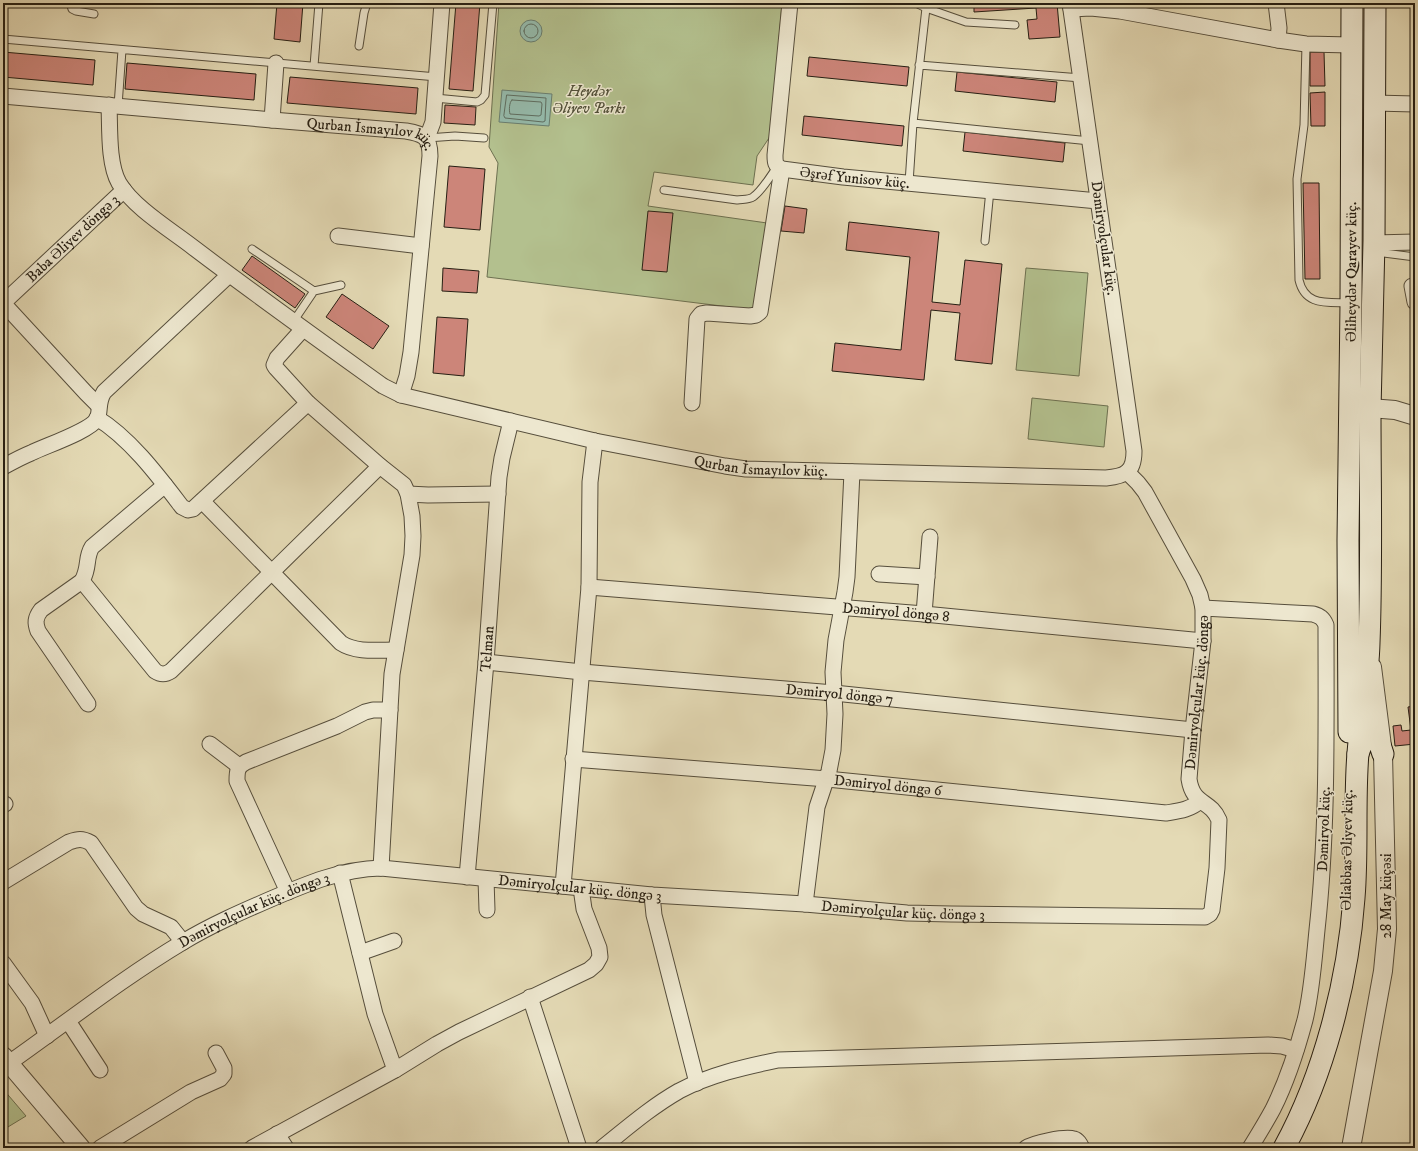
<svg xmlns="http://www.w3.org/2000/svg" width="1418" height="1151" viewBox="0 0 1418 1151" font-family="'IM FELL DW Pica',serif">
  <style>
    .green { fill: #b3c08e; stroke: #6d7050 }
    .water { fill: #95bbac; stroke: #697d6f }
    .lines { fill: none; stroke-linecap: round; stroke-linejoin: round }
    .shore { stroke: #5e6d60; stroke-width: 1 }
    .building { fill: #cc8579; stroke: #271f13 }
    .service-casing { stroke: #564e3c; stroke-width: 9 }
    .minor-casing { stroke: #564e3c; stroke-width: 17 }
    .tertiary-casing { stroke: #564e3c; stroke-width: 20 }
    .secondary-casing { stroke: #271f13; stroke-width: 23 }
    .service { stroke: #ede7cf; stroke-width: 7 }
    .minor { stroke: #ede7cf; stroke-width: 15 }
    .tertiary { stroke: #ede7cf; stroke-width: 18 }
    .secondary { stroke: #ede7cf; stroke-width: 21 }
    .labels { text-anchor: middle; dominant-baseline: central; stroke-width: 3; stroke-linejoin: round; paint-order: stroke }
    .park-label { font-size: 15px; font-style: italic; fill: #514f38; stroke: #ede7cf }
    .street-label { font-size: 15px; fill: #271f13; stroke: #ede7cf }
  </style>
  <rect width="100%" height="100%" fill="#e4dab5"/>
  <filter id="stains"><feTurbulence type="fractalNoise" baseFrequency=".005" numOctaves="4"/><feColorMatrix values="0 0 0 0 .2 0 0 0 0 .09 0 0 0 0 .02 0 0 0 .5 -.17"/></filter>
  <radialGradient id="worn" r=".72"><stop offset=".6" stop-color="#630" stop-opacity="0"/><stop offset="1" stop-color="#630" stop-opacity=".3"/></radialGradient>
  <path class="green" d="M499,3H782L771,135L757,156L753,185L654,172L648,206L767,223L754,310L487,277L498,163L489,147Z
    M1026,268L1088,273L1079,376L1016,370Z
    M1032,398L1108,406L1104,447L1028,439Z
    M3,1089L26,1116L3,1130Z"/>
  <path class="water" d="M520 31a11 11 0 1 1 22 0a11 11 0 1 1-22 0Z
    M502,90L552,94L549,126L499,122Z"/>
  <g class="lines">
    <path class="shore" d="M524 31a7 7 0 1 1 14 0a7 7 0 1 1-14 0Z
      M507,95L546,98L545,121L543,122L505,118L504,116Z
      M512,100L541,102L542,104L541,115L539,116L510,114C509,111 509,102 512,100Z"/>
  </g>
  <path class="building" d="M154,3H183V6Z
    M277,3H303L300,42L274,39Z
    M456,3H480L473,91L449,89Z
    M974,3H1057L1060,37L1029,39L1027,20L1037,19L1036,8L974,12Z
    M3,52L95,60L93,85L3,77Z
    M1310,52H1324L1325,86H1310Z
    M809,57L909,67L907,86L807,76Z
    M127,63L256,74L254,100L125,89Z
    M957,72L1057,82L1055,102L955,91Z
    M290,77L418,88L416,114L287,103Z
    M1325,92V126H1311L1310,93Z
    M445,105L476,107L475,125L444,123Z
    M804,116L904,126L902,146L802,135Z
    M965,132L1065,143L1063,162L963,151Z
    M449,166L485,169L480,230L444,227Z
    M1303,183H1319L1320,279H1305Z
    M785,206L807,209L804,233L781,231Z
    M648,211L673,213L667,272L642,270Z
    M849,222L939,232L932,302L960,305L965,260L1002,264L992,364L955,360L960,313L931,310L924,380L832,371L835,343L901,350L910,257L846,250Z
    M252,256L305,294L295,308L242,270Z
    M443,268L479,271L477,293L442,291Z
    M342,294L389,326L373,349L326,317Z
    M437,317L468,319L464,376L433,373Z
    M1415,706V744L1395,746L1393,726L1401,725L1402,731L1411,730L1408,707Z"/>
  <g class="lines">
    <g class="service-casing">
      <path id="service" d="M70,3L72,9L76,11L94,14
        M916,3L926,8L966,22L1015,25
        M3,39L437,77
        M1306,44L1304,125L1297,179L1299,280C1305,306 1326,302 1349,303
        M359,46L364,13L367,3
        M919,65L1081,78
        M314,66L319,3
        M435,98L477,102L481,100L485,95L493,3
        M118,106L122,50
        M913,123L1090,141
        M427,138L455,136L484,138
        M909,183L913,123L926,8
        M664,190L737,200C742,199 749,200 753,197C762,191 771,175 777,167
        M985,241L990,190
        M252,249L314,291L293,322
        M1376,252L1415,257
        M314,291L341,285"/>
    </g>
    <g class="minor-casing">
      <g id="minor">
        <path id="s1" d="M790,3L775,155C775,162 775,166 782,169L843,177L1098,201"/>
        <path d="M1276,3L1279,28L1278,40"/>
        <path d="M1071,9L1091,8L1120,11L1278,40L1306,44L1351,45"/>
        <path id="s2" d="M3,96L272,120L406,131C424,134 430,137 430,156L411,352L407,376L401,395"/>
        <path d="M1374,103L1415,104"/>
        <path id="s3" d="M109,105C110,127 108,164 119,183C134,208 171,230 194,248C256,295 319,340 383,386L401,395L595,441L725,466L746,469L1106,478C1125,476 1134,473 1134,451L1070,3"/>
        <path d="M272,120L276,63"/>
        <path d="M427,138L433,122L442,3"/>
        <path d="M338,236L421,246"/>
        <path d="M1374,243L1415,242"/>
        <path d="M1412,286L1415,302"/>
        <path id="s4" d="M3,303L124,190"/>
        <path d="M3,303L86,393L98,405"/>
        <path d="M303,329L277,358L274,365L276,368L308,403L380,466L404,485L408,494L412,516L413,536L412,555L392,674L381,868"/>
        <path d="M692,403L697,319L701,314L707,313L750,316L756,315L760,312L782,169"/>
        <path d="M97,418C130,438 159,477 182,507L188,510L193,509L308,403"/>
        <path d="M3,467C12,462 21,457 31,453C45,446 90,431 97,419C101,411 97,403 104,392L229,275"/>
        <path d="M165,485L92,547C85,558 90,567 82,581L155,671C161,675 165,675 171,671L380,466"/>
        <path d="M408,494L428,495L498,494"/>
        <path d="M202,501L341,643C356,653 378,650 396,650"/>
        <path d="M879,574L927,577"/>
        <path d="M82,581L41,610C35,618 35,623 38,631L88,704"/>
        <path id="s5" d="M589,587L924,614L1203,641"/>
        <path d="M1203,608L1313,614C1320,616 1323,618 1326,625C1326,727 1328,829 1317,930C1314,960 1312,991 1305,1020C1297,1050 1287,1081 1273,1109C1266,1122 1258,1135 1250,1148"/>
        <path d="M924,614L930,537"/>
        <path id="s6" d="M486,662L582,672L834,693L1193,730"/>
        <path d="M210,744L239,766"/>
        <path id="s7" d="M573,759L827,779L1166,813C1179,811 1190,810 1200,801"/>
        <path d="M3,805L5,804"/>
        <path d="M340,873L375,1014L395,1070"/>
        <path id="s8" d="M467,877L486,662L499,477L502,458L511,421"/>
        <path d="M486,879L487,910"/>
        <path d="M3,882L69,842C78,839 82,838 91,843L136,908L143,914L171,927L183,942"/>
        <path d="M563,886L589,587L590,482L595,441"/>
        <path d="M288,892L237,781C237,771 237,767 246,762L337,726L365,712L373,710H390"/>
        <path d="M652,895L654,915L697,1083"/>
        <path d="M805,904L817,807L829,771L833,750L835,714L833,672L836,640L845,592L847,577L852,472"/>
        <path d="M360,953L394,941"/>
        <path d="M3,963L32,1003L47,1036"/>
        <path d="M530,997L579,1148"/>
        <path d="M68,1021L100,1070"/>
        <path id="s9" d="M9,1063C67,1022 123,978 183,942C211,925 241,912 271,899C306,884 341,869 381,868L652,895L805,904L907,913L951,914L1205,917L1210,914L1212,910L1217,868L1219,820C1210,799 1193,806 1189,779L1193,730L1203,641V608L1200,595L1193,579L1145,492L1138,483L1127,472"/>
        <path d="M277,1134L286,1148"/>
        <path d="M100,1148L191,1092L220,1079L224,1074V1068L216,1053"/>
        <path d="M252,1148L395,1070L437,1044L459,1032L589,970L596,964L600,957L599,948L584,909L581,888"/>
        <path d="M602,1148C627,1128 651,1107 679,1091C709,1075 744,1067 778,1060L1268,1045L1282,1046L1296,1050"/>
        <path d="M1026,1148C1033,1143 1065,1136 1074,1139C1078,1140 1080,1144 1082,1148"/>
      </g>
    </g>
    <g class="tertiary-casing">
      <path id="tertiary" d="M1357,407L1395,410L1415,416
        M3,1056L81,1148
        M1351,1148L1383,971L1387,929L1383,754L1372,667"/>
    </g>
    <g class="secondary-casing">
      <g id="secondary">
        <path id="s10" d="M1349,732L1348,540L1351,304L1352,3"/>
        <path d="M1358,754C1361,745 1363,737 1374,737L1379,742L1383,754"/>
        <path d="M1284,1148C1324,1075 1348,981 1354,898C1358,850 1354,801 1358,753C1361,716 1368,680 1369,643C1372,565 1370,488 1370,410C1371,354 1373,298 1374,241C1375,162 1374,82 1375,3"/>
      </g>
    </g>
    <use href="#service" class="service"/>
    <use href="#minor" class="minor"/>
    <use href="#tertiary" class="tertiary"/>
    <use href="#secondary" class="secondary"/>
  </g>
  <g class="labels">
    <g class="park-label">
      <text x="589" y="91">Heydər<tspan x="589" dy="17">Əliyev Parkı</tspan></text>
    </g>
    <g class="street-label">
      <text stroke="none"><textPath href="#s2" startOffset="372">Qurban İsmayılov küç.</textPath></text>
      <text stroke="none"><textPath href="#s1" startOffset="243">Əşrəf Yunisov küç.</textPath></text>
      <text stroke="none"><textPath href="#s4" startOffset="95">Baba Əliyev döngə 3</textPath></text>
      <text transform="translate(1104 238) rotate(82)">Dəmiryolçular küç.</text>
      <text stroke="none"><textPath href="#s10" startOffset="460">Əliheydər Qarayev küç.</textPath></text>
      <text stroke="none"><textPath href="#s3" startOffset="801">Qurban İsmayılov küç.</textPath></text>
      <text stroke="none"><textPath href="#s5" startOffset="308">Dəmiryol döngə 8</textPath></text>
      <text stroke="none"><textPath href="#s8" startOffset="229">Telman</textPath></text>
      <text stroke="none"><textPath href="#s9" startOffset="1491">Dəmiryolçular küç. döngə</textPath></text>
      <text stroke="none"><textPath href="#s6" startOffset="355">Dəmiryol döngə 7</textPath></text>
      <text stroke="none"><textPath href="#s7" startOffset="316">Dəmiryol döngə 6</textPath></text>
      <text transform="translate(1324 829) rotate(-88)">Dəmiryol küç.</text>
      <text transform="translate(1347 850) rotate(-89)">Əliabbas Əliyev küç.</text>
      <text stroke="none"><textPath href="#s9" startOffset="625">Dəmiryolçular küç. döngə 3</textPath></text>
      <text transform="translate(1386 896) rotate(-90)">28 May küçəsi</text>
      <text stroke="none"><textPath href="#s9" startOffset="949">Dəmiryolçular küç. döngə 3</textPath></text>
      <text stroke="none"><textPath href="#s9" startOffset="290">Dəmiryolçular küç. döngə 3</textPath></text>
    </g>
  </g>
  <rect width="1418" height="1151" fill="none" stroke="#e4dab5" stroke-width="16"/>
  <rect x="4" y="4" width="1410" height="1143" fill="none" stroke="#271f13" stroke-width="2"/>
  <rect x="8" y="8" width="1402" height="1135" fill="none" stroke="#271f13"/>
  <rect width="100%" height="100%" filter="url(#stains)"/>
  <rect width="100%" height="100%" fill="url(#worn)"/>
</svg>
